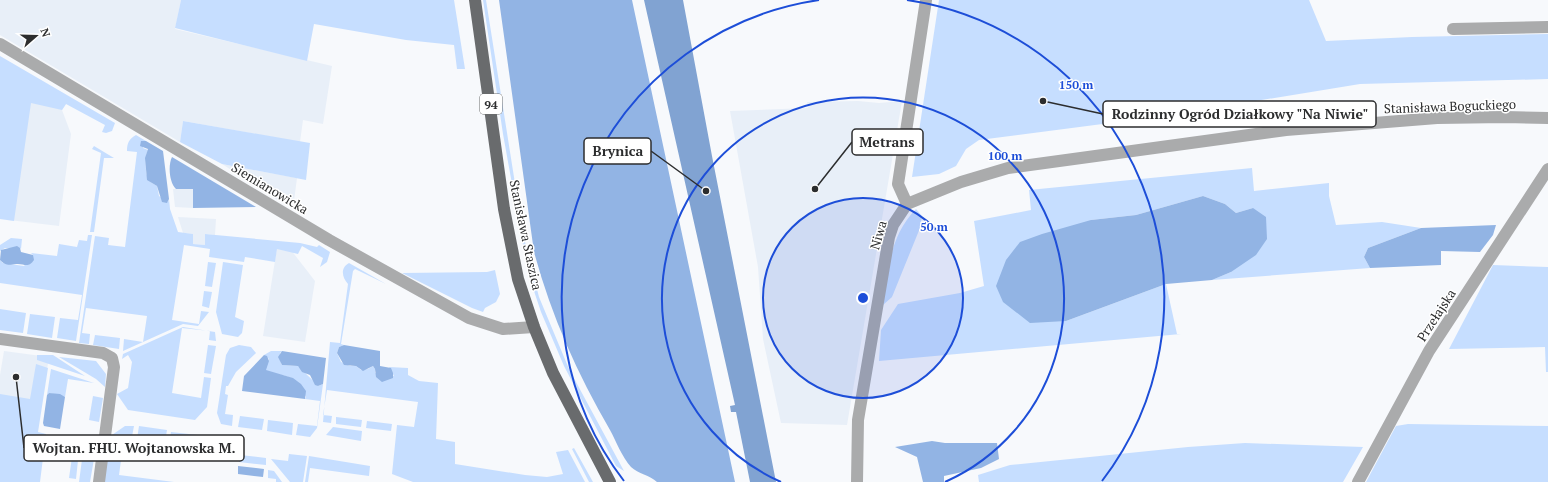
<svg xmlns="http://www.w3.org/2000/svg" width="1548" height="482" viewBox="0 0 1548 482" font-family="'PT Serif',serif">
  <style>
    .built { fill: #e8eff8 }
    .green { fill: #c6deff }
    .forest { fill: #92b4e4 }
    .water { fill: #81a3d2 }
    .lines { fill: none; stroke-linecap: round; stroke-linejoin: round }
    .minor { stroke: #aaabac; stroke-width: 12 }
    .major { stroke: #696b6d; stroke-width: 12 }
    .ring { fill: none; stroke: #1d4ed8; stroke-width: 2 }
    .labels { text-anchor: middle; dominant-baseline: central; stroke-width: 3; stroke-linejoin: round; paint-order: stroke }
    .shield { fill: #fff; stroke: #6b6c6d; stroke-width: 1 }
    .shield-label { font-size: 12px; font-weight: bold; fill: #2c2d2e }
    .street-label { font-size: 13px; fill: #2c2d2e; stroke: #fff }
    .centre { fill: #1d4ed8; stroke: #fff; stroke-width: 2 }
    .ring-label { font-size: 12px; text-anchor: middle; font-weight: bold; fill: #1d4ed8; stroke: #fff; stroke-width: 3; stroke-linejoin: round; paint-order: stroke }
    .leader { fill: none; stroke: #2c2d2e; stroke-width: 1.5 }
    .callout-dot { fill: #2c2d2e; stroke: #fff; stroke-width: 1.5 }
    .callout { fill: #fff; stroke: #2c2d2e; stroke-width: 1.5 }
    .callout-label { font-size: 14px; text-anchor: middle; font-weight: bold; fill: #2c2d2e }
  </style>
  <rect width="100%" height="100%" fill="#f7f9fc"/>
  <path class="built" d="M0,0H181L175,29L332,66L323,124L303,120L300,142L183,121L180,142L0,35Z
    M27,99L66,104L62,110L71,134L59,226L9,220Z
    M858,101L879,103L902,101L847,425L781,423L763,339L758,267L730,111L808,108L807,102Z
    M222,164L297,178L294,201L281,199L279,201Z
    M173,189H193V208L175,207Z
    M178,217L216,219L215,235L205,234V245L193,244V234L183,233Z
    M277,248L291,250L315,281L305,342L263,336Z
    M4,351L49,357L41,407L0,399V375Z"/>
  <path class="green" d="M181,0H454L465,69H457L454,45L406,40L314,24L307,61L175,28Z
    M483,0H486L523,234L539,297L569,369L624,471L616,466L564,366L541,312L528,273L503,134Z
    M939,0H1309L1326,41L1412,37L1548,34V79L1360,84L1164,116L979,140L966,149L956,166L939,174L912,177Z
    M0,56L115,123L112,131L106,133L102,132L105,125L66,104L62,110L31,103L14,221L0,219Z
    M183,121L310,143L306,180L222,164L180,142Z
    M136,135L146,141H143V148L148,150C145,155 145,173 148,178C150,183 153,183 157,186L159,196L168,202L169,199L170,209L178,232L193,234V244L205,245V234L300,243L317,247L319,245L330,252L327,262L320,267L323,258L302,246L298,254L277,249L275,262L245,257L244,262L209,257L210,249L184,245L172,320L199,324L201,311L209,312L198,326L183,324L123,351L124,339L143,342L147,316L86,308L82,333L90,334L89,344L79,343L95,236L109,238L108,245L125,247L137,152L127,151C127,143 129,139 136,135Z
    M94,146L114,158H104L94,232H90L101,153L92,149Z
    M1252,168L1254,191L1329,183V196L1336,225L1382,222L1421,228L1368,248L1364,257L1370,268L1212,280L1231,272L1253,208L1236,213L1225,204L1203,196L1136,215L1091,220L1066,321L1166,284L1177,334H1181L879,361L881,330L898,304L960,293L984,286L974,221L1031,210L1029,190Z
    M916,209L922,216L920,228L892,297L883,305C889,268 889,237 916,209Z
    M88,235H92L76,341L57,338L60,318L78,320L82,295L0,283V260L3,263L24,266L33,255L31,253L57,256L59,244L77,247L79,240L87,241Z
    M11,238L22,239L21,249L20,248H5L0,251V245Z
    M208,262L216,263L212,287L205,286Z
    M223,262L243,265L235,317L244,321L242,333L238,337L222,334L216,312Z
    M349,263L386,284L355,269L353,271L341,344L344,345L339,347L337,353L341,362L350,366H356L361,370L368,369L373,366L375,369V373L394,376L389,367L408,368V375L419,381L438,383L436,439L455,442V464L525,475L547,477L563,474L556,452L568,450L585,482H413L392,474L397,425L414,427L418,402L327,390L323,415L332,416L331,423L323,422L330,342L340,343L348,284C342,277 340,268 349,263Z
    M1493,265L1548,267V372H1546L1545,347L1449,349Z
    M495,270L500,294L496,302L485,308L483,312L472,308L402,273L487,272Z
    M204,291L212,292L209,308L202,306Z
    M0,309L26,313L23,333L0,330Z
    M30,314L55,317L52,338L27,334Z
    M183,327L215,332L216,341L209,340L210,331L182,328L172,393L201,398L204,377L211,378L207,407L195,420L128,410L117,394L128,388L132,362L128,355L122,359L123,354Z
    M95,335L120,338L119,349L93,345Z
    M208,345L216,346L211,374L204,373Z
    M239,345L251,347L256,353L236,372L228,386H226L225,394L228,395L225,414L233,415L232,426L221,424L217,413L226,355L230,348Z
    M271,351H282L280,353L281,363L282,365L298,366C305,373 311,378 318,386L323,384L317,428L310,437L296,435L298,424L317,426L320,401L305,399L306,397C293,373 291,378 267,372L265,369L269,359L264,355Z
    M37,355H53L85,376L37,360Z
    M59,357L96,361L106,374L105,387L96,379Z
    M36,364L48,368L38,432L46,434L40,482H0V394L30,399Z
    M51,369L94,383L68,379L65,397L49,393L47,395Z
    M93,396L103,398L99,422L89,420Z
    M240,416L264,419L262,430L238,427Z
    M336,417L362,420L361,427L336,424Z
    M268,420L293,423L292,435L267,431Z
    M367,421L392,424L391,431L366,428Z
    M1408,424L1548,426V482H1366L1396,426Z
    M125,426H134L130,447L123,446L119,475L174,482H103L109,437Z
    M139,426L167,430L165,442L157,441L152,443L143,442L137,439Z
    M333,427L362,431L361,441L326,435Z
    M171,432L198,435L197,446L169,443Z
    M1245,443L1363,447L1343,482H979L978,475L1010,465L1188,447Z
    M574,448L593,482H589L572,449Z
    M73,450L79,451L76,479L69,478Z
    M83,452L95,453L90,482H79Z
    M289,454L307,456L303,482H290L271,459L288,461Z
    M240,455L266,458V465L239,462Z
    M309,456L370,466L369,476L310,468L308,482H305Z
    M268,470L274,471L282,482H276V479L268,478Z"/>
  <path class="forest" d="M499,0H632L735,482H657C650,475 638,474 631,467C622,457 616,441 610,430C577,373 551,315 534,252Z
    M141,141H146L163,151L169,199L167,203L162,202L157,186L147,180L145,158L148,149L140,146Z
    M172,157L256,207L193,208V189H176C169,182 168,165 172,157Z
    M1203,196L1225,204L1236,213L1253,208L1266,217L1267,239L1256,255L1231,272L1212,280L1166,284L1066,321L1030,323L1003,302L996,286L1006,260L1020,242L1042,234L1091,220L1136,215Z
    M1496,225L1493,235L1480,252L1441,251V265L1370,268L1364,257L1368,248L1421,228Z
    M17,246L20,248L21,252L33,255L34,260C28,269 24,263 16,264C9,265 6,266 0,260L1,250Z
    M344,345L380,351V366L391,368L393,373V378L382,382L376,377L375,369L373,366L363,371L356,366L344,365L337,353L339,347Z
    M282,351L326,358L323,384L318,386L315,385L310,375L302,372L298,366L282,365L278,357Z
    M264,355L267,356L269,361L266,370L293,378L301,384L306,391L305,399L242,391L244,376Z
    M49,393L60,394L65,397L60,429L44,426L43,423L47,395Z
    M932,441L945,443H997L999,459L981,468L944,476V482H923L917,457L895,447Z
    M238,466L264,469L263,477L238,474Z"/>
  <path class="water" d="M644,0H683L712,156L776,482H750L736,412H731L730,406L735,405Z"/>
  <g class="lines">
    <path class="minor" d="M1453,29L1548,27
      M0,44L329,240L469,318L503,329L534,327
      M907,204L961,182L1008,168L1286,130L1437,118L1505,117L1548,118
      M907,204L898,184L926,0
      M0,339L103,353L112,358L114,367L99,482
      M857,482L858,420L889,237L893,225L907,204
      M1358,482L1429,351L1548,169"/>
    <path class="major" d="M475,0L504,209L518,279L534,327L553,373L610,482"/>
  </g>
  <circle cx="863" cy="298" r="100" fill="#1d4ed8" fill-opacity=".12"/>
  <g class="ring">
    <circle cx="863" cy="298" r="100"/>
    <path d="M781 482A201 201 0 1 1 945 482"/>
    <path d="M624 481A301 301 0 0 1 819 0M907 0A301 301 0 0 1 1102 481"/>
  </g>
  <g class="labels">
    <rect class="shield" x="480" y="94" width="22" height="20" rx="3"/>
    <g class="shield-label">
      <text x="491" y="104">94</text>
    </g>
    <g class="street-label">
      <text transform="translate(1450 106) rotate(-2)">Stanisława Boguckiego</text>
      <text transform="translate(270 188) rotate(31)">Siemianowicka</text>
      <text transform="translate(526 235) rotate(78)">Stanisława Staszica</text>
      <text transform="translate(878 235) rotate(-74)">Niwa</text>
      <text transform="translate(1436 315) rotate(-57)">Przełajska</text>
    </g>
  </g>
  <circle cx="863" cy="298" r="6" class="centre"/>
  <g class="ring-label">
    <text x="1076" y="89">150 m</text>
    <text x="1005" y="160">100 m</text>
    <text x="934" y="231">50 m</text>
  </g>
  <path class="leader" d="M1043 101L1103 114M815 189L852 142M706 191L651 151M16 377L24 448"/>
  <g class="callout-dot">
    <circle cx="1043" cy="101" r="4"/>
    <circle cx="815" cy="189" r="4"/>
    <circle cx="706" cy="191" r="4"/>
    <circle cx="16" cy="377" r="4"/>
  </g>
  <g class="callout">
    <rect x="1103" y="101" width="273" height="26" rx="4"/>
    <rect x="852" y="129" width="71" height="26" rx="4"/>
    <rect x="584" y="138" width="67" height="26" rx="4"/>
    <rect x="24" y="435" width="220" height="26" rx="4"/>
  </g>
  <g class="callout-label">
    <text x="1240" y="119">Rodzinny Ogród Działkowy "Na Niwie"</text>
    <text x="887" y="147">Metrans</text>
    <text x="618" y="156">Brynica</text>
    <text x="134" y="453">Wojtan. FHU. Wojtanowska M.</text>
  </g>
  <g transform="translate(36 36) rotate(70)" stroke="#ffffff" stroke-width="3" paint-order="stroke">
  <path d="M0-3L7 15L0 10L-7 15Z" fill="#2c2d2e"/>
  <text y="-6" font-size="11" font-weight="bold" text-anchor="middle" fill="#2c2d2e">N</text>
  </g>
</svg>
